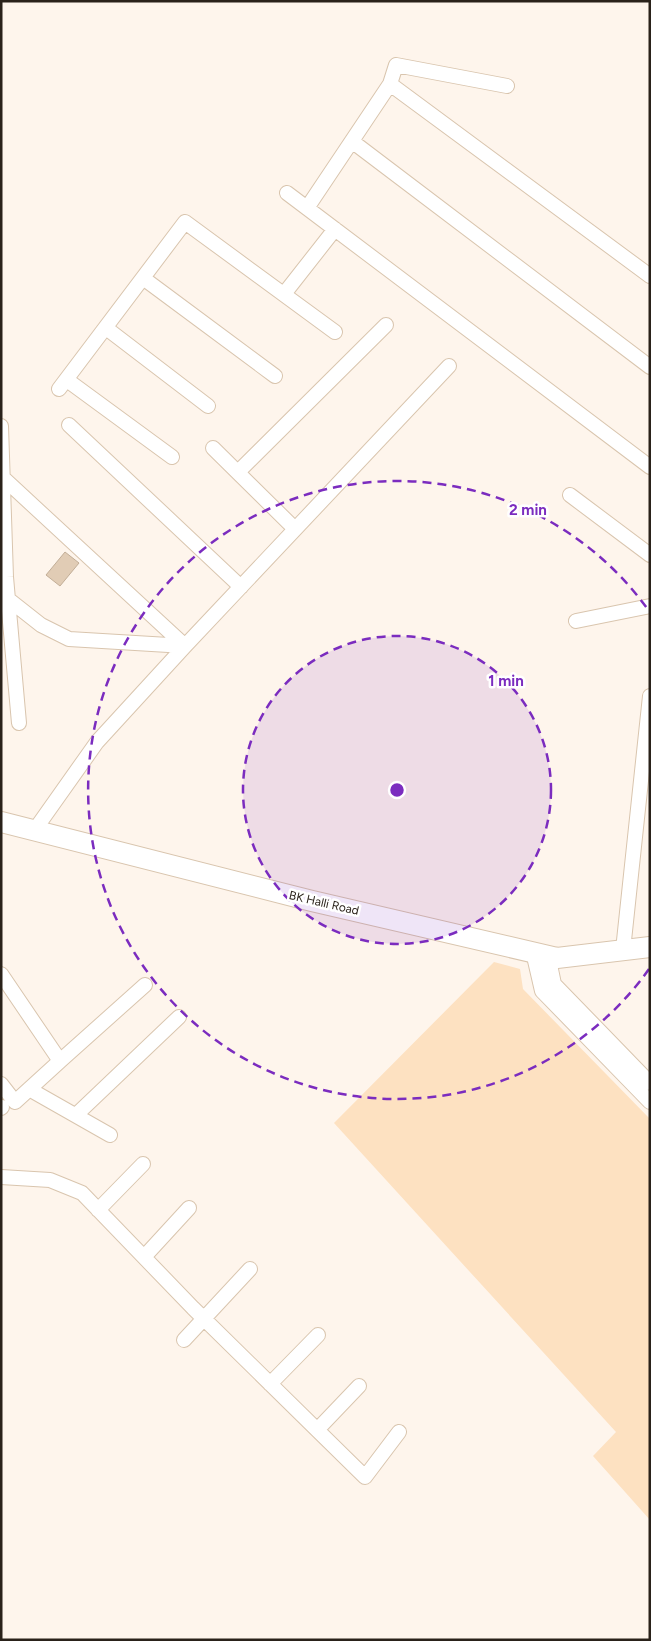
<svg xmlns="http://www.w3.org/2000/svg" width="651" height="1641" viewBox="0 0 651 1641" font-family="Figtree,sans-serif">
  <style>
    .green { fill: #fde1c1 }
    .building { fill: #e1ccb5; stroke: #c2ae97 }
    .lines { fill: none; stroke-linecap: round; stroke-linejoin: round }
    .street-casing { stroke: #d9c5ae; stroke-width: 16 }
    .secondary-casing { stroke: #d9c5ae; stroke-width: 22 }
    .street { stroke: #fff; stroke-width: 14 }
    .secondary { stroke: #fff; stroke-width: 20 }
    .ring { fill: none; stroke: #7b2cbf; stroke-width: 2.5; stroke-dasharray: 9 6 }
    .labels { text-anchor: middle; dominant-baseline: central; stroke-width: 5; stroke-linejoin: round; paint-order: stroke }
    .street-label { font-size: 12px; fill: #2a221a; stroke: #fff }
    .centre { fill: #7b2cbf; stroke: #fff; stroke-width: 2.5 }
    .ring-label { font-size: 15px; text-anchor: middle; font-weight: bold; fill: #7b2cbf; stroke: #fff; stroke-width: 5; stroke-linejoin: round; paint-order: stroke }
  </style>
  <rect width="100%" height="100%" fill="#fef5ec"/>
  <path class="green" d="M494,962L520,969L523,989L650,1119V1520L593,1456L616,1432L334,1123Z"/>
  <path class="building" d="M65,552L79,563L60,586L46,575Z"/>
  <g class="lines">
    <g class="street-casing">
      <path id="street" d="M390,84L650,276
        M353,142L650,367
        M287,193L650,467
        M307,208L390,84L396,65L507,86
        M143,278L275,376
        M284,294L335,229
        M106,328L208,406
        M67,380L172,457
        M59,389L185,222L335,332
        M69,425L241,587
        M1,426L6,577L19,723
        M213,448L295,529
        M238,472L386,325
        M1,476L185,646
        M570,495L650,555
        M8,599L41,625L69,639L185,646
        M576,621L650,606
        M34,831L97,742L185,646L449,366
        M623,950L650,696
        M533,952L542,991L650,1102
        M548,955L554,984L650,1083
        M1,974L60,1061L145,985
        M1,1084L15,1102L60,1061
        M29,1089L110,1135
        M1,1108L2,1107
        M76,1115L179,1017
        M1,1177L50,1180L82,1193L193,1308L365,1477L399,1432
        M98,1210L143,1164
        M144,1257L189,1208
        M184,1340L250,1269
        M270,1384L318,1335
        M317,1430L359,1386"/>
    </g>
    <g class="secondary-casing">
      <path id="secondary" d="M1,822L312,901L557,958L650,947"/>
    </g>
    <use href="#street" class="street"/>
    <use href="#secondary" class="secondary"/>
  </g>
  <circle cx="397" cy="790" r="154" fill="#7b2cbf" fill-opacity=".12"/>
  <g class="ring">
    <circle cx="397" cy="790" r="154"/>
    <path d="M649 969A309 309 0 1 1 649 611"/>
  </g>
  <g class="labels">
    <g class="street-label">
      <text transform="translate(324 903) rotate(13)">BK Halli Road</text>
    </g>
  </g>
  <circle cx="397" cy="790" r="8" class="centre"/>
  <g class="ring-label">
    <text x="528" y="515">2 min</text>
    <text x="506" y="686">1 min</text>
  </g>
  <rect width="651" height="1641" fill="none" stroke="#2a221a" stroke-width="5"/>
</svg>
